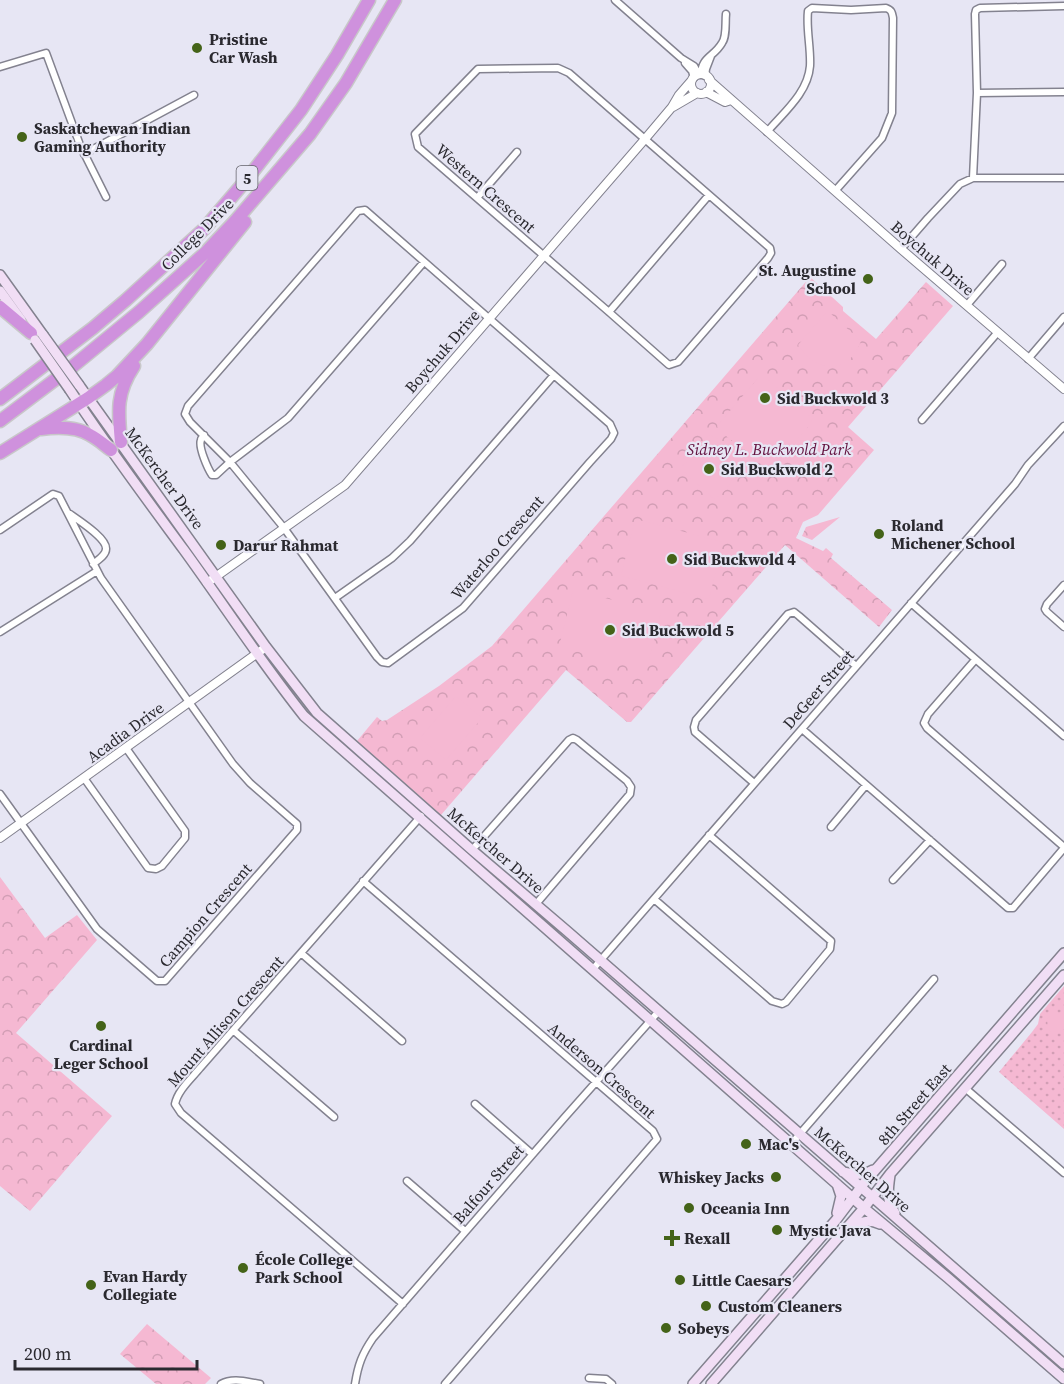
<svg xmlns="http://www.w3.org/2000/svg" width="1064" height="1384" viewBox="0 0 1064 1384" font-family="'Source Serif 4',serif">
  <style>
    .grass { fill: url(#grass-dots) }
    .forest { fill: url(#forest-crowns) }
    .garden { fill: #f5b8d2 }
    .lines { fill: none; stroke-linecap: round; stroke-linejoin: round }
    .minor-casing { stroke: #83828f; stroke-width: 9 }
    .tertiary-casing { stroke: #83828f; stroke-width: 10 }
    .secondary-casing { stroke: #83828f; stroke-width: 12 }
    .motorway-casing { stroke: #c8c7c9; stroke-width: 15 }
    .minor { stroke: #fff; stroke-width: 6 }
    .tertiary { stroke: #fff; stroke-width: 8 }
    .secondary { stroke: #f1def5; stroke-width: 9 }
    .motorway { stroke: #cf91dd; stroke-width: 12 }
    .secondary-bridge-casing { stroke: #83828f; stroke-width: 12; stroke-linecap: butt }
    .secondary-bridge { stroke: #f1def5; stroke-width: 9 }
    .poi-dot { fill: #446318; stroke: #e7e6f4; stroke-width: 2 }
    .labels { text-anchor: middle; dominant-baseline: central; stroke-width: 4.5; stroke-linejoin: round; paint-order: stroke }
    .shield { fill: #e7e6f4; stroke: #63626a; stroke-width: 1.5 }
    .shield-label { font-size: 15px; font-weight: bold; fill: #2a292f }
    .poi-label { font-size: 16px; font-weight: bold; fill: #2a292f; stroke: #e7e6f4; text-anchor: start }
    .street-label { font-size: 16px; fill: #2a292f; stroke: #e7e6f4 }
    .park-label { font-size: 16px; font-style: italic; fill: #63123f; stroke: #e7e6f4 }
  </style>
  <defs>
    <pattern id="grass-dots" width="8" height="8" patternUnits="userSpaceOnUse" patternTransform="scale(1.5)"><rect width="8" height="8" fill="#f5b8d2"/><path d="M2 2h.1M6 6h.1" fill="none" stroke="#d29eb5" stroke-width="1.8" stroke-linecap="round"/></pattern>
    <pattern id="forest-crowns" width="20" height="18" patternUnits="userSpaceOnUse" patternTransform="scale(1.5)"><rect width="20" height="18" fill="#f5b8d2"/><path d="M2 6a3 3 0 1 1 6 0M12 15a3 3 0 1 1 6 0" fill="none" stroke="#d29eb5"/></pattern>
  </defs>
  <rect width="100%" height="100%" fill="#e7e6f4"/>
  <path class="grass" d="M1064,986V1129L999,1072L1032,1032L1038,1024L1040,1014Z"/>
  <path class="forest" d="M810,277L843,307V311L876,339L926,282L953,306L848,427L874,450L818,515L803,522L796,538L823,551L826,548L833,554L831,558L892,610L879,627L785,545L631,722H627L566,670L441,815L357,741L377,717L382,721L387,720L439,686L492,646Z
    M840,517L812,540L802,536L806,527Z
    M0,877L45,938L77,915L97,940L16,1033L112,1116L30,1211L0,1186Z
    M147,1324L211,1378L205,1384H156L120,1354Z"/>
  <path class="garden" d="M830,313L861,341C849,375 816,374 798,345L825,314Z
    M759,377H765L813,419C791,459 744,462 717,426Z
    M709,435C744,447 743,481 714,499L683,471L682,467Z
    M635,519L723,542L709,599L621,576Z
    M573,590L661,612L647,669L559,647Z
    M456,696L482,718L446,760L420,738Z
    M1064,1009V1029L1058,1032H1051L1048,1029L1047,1019L1051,1015H1057Z"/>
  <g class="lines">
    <g class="minor-casing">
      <path id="minor" d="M615,0L681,58L694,66L699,75
        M685,63L692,71L694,78
        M0,67L46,53L80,145L106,197
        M558,68L569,73L770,248L771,253L768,258L678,362L669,365L609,312L418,147L415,134L478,69Z
        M701,75C701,57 714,57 722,43C727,36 725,23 726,14
        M705,76L706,69L711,56
        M977,93L1064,92
        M767,132C783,113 808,93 810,66C811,48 806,29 808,11L812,8L851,10L886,8C892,10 892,13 893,18L892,113L882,138L835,191
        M84,154L194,95
        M973,178L977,93L975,14L976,10L980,8L1064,6
        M477,198L517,152
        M901,249L928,218L960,184L973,178H1064
        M967,305L1002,264
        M609,312L709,195
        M1028,359L1064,317
        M922,420L998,332
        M204,435C203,437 201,438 201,440C198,447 208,469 212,475H216L230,462L190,422L185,414L188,406L358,211L365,210L610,424L614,433L611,439L590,462L463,608L388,663L382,662L377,657L284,528L230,462L288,418L424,262
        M70,514C78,520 107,538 106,549C106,555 98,560 93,564
        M0,530L53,494L59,496L101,578L233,764L250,783L297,824V830L165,981H157L97,929L0,794
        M1064,585L1047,604L1045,609L1047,612L1064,627
        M335,598L392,558L410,541L554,375
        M911,603L1064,736
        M0,632L97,571
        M975,660L928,714L924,723L927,728L1064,847
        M802,729L1008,908H1013L1064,848
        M84,778L148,868L156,869L162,866L185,838V831L126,748
        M754,783L695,732L694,727L696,720L788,614L794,612L799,616L856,666
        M831,827L866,785
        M472,850L569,740L573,738L577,740L627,781L631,787L630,794L536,904
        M893,880L930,840
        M363,881L653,1131L657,1139L445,1384
        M654,899L772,1001L782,1004L786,1002L830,949L831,941L709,835
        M301,953L402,1041
        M593,969L1015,484L1028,465L1064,426
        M234,1031L334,1117
        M965,1088L1064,1173
        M475,1104L532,1154
        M792,1143L934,979
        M407,1181L465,1231
        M403,1304L181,1113L175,1104C178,1090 191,1079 200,1068L421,816
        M589,1378L606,1379L612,1384
        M221,1384C233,1377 247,1382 260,1384
        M355,1384C358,1365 362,1354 373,1338L565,1117L659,1011"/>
    </g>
    <g class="tertiary-casing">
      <path id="tertiary" d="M691 84a10 10 0 1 1 20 0a10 10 0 1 1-20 0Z
        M709,80L901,249L1064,389
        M706,92L725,102L731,100
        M673,107L697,93
        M207,583L345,485L645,139L672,107L679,95L692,80
        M0,838L266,647"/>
    </g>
    <g class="secondary-casing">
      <path id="secondary" d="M0,275L43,335
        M0,291L21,320
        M79,385L266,647L317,713L472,850L567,931L1064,1364
        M70,390C106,445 145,497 184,550C224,605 261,662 304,716L864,1208L948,1278L1064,1379
        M843,1172C856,1174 861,1177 873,1170
        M890,1175C888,1189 886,1200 895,1213
        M837,1184L841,1196L837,1213
        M850,1231C861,1222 866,1218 880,1224
        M693,1384L836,1220L864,1183L1064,953
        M711,1384L864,1208L890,1174L1064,975"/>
    </g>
    <g class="motorway-casing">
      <path id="motorway" d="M0,307L31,333
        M0,399L93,328L126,300L204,229L247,179L301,110L337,55L369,0
        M0,421L72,367L139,312L205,253L237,219L310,134L346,83L395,0
        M41,429C57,427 76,426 90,435C98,439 104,445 111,450
        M121,442C118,411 116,393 134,366
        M0,453L88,398L106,385L117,376L147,344L245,222"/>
    </g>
    <use href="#minor" class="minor"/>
    <use href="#tertiary" class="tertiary"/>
    <use href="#secondary" class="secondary"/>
    <use href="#motorway" class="motorway"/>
    <g class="secondary-bridge-casing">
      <path id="secondary-bridge" d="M43,335L79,385
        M35,340L70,390"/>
    </g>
    <use href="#secondary-bridge" class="secondary-bridge"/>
  </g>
  <g class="poi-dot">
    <circle cx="197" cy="48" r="6"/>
    <circle cx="22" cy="137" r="6"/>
    <circle cx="868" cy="279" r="6"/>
    <circle cx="765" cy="398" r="6"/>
    <circle cx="709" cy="469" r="6"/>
    <circle cx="879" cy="534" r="6"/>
    <circle cx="221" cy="545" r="6"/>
    <circle cx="672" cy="559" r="6"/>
    <circle cx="610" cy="630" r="6"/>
    <circle cx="101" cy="1026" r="6"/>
    <circle cx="746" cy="1144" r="6"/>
    <circle cx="776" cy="1177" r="6"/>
    <circle cx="689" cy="1208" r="6"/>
    <circle cx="777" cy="1230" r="6"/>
    <path d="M669 1229h6v6h6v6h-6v6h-6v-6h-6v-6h6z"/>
    <circle cx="243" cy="1268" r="6"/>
    <circle cx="680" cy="1280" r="6"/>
    <circle cx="91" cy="1285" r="6"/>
    <circle cx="706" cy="1306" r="6"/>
    <circle cx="666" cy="1328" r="6"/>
  </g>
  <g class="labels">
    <rect class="shield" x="236.5" y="166" width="21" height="24" rx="4.5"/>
    <g class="shield-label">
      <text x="247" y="178">5</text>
    </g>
    <g class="poi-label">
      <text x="209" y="39">Pristine<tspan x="209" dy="18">Car Wash</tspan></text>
      <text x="34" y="128">Saskatchewan Indian<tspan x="34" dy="18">Gaming Authority</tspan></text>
      <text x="856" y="270" text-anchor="end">St. Augustine<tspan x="856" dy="18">School</tspan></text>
      <text x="777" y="398">Sid Buckwold 3</text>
      <text x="721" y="469">Sid Buckwold 2</text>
      <text x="891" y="525">Roland<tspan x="891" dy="18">Michener School</tspan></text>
      <text x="233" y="545">Darur Rahmat</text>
      <text x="684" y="559">Sid Buckwold 4</text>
      <text x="622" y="630">Sid Buckwold 5</text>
      <text x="101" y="1045" text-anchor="middle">Cardinal<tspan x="101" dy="18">Leger School</tspan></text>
      <text x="758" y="1144">Mac's</text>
      <text x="764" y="1177" text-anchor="end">Whiskey Jacks</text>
      <text x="701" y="1208">Oceania Inn</text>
      <text x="789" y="1230">Mystic Java</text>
      <text x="684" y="1238">Rexall</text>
      <text x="255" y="1259">École College<tspan x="255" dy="18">Park School</tspan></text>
      <text x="103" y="1276">Evan Hardy<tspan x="103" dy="18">Collegiate</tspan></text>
      <text x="692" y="1280">Little Caesars</text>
      <text x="718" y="1306">Custom Cleaners</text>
      <text x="678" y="1328">Sobeys</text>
    </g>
    <g class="street-label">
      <text transform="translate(486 188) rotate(41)">Western Crescent</text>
      <text transform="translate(197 234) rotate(-45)">College Drive</text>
      <text transform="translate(933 258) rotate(41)">Boychuk Drive</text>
      <text transform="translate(442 351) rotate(-49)">Boychuk Drive</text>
      <text transform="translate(165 478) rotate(54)">McKercher Drive</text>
      <text transform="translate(497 547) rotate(-49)">Waterloo Crescent</text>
      <text transform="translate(818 689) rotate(-49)">DeGeer Street</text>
      <text transform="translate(125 732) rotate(-36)">Acadia Drive</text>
      <text transform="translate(496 850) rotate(41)">McKercher Drive</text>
      <text transform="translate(205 915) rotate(-49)">Campion Crescent</text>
      <text transform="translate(225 1021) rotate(-49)">Mount Allison Crescent</text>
      <text transform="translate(602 1070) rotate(41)">Anderson Crescent</text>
      <text transform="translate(914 1104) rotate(-49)">8th Street East</text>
      <text transform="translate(863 1169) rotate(41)">McKercher Drive</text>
      <text transform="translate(488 1184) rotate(-49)">Balfour Street</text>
    </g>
    <g class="park-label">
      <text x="769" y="449">Sidney L. Buckwold Park</text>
    </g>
  </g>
  <path d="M15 1360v9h182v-9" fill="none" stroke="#2a292f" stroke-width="3"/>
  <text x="24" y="1360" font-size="18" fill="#2a292f" stroke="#e7e6f4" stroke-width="4.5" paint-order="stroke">200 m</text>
</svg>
